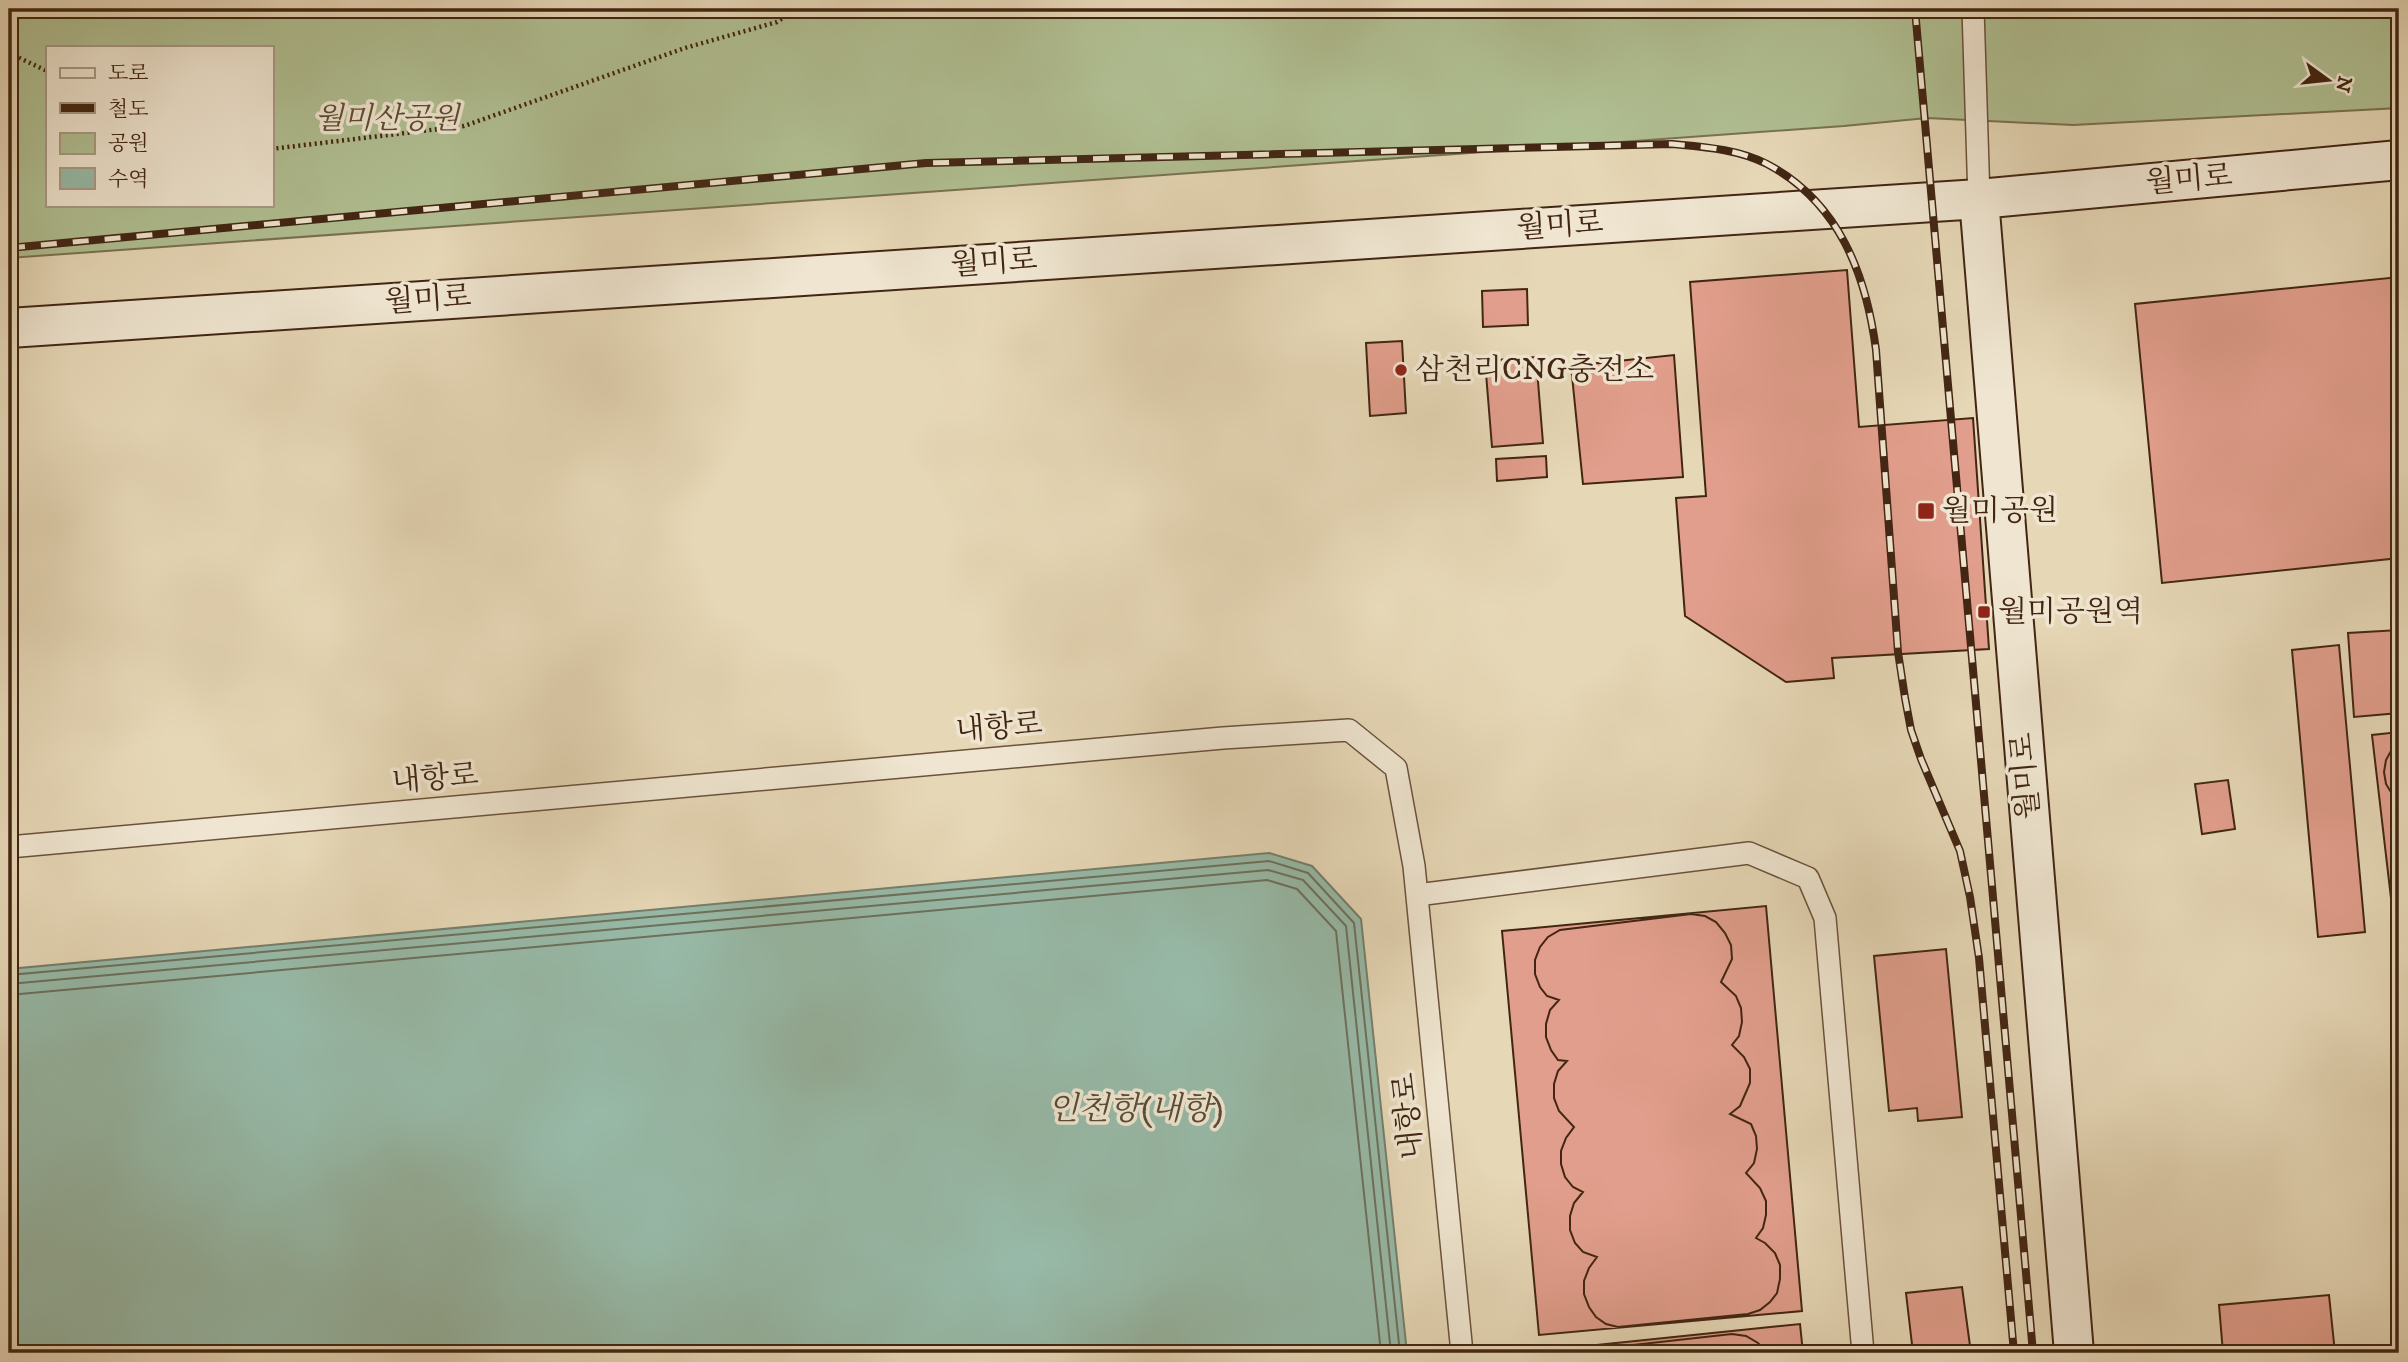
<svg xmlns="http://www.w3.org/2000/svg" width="2408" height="1362" viewBox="0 0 2408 1362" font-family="'IM FELL DW Pica','Noto Serif KR',serif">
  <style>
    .green { fill: #b0bf92; stroke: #797252; stroke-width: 2; fill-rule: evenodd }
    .water { fill: #97baa8; stroke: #757f6c; stroke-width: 2 }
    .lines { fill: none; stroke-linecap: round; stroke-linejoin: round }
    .shore { stroke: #6c705d; stroke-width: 2 }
    .building { fill: #e19e8c; stroke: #422612; stroke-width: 2 }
    .lane-casing { stroke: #6b523b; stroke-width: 24 }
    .secondary-casing { stroke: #422612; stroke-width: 42 }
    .path { stroke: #422612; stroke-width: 4.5; stroke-dasharray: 2 3.5; stroke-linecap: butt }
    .lane { stroke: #efe5d0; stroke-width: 21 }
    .secondary { stroke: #efe5d0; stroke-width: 38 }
    .rail-casing { stroke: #422612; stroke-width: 8 }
    .rail { stroke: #efe5d0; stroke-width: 5; stroke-dasharray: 16; stroke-linecap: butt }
    .poi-dot { fill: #8f2418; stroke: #efe5d0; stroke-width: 2.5 }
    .labels { text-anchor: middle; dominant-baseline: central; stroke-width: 7; stroke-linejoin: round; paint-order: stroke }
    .park-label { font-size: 30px; font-style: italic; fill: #5e4c32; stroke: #efe5d0 }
    .street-label { font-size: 30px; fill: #422612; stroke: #efe5d0 }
    .poi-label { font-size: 30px; fill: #422612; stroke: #efe5d0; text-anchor: start }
    .water-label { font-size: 32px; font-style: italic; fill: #574b38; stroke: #efe5d0 }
  </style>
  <rect width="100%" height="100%" fill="#e6d7b6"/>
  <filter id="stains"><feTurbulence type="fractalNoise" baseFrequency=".00286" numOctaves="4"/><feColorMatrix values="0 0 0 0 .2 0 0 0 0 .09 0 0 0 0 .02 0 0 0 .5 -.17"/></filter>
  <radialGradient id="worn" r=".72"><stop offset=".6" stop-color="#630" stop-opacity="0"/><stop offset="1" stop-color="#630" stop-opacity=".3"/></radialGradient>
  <path class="green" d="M9,9H2399V108L2073,125L1927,118L1844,126L9,258ZM47,47H271V205H47Z"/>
  <path class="water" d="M1269,853L1312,866L1361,919L1407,1353H9V969Z"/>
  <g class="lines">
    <path class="shore" d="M9,975L1269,861L1308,873L1354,923L1400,1353
      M9,984L1268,870L1303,880L1346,926L1391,1353
      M9,995L1267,880L1297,889L1336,931L1381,1353"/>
  </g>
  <path class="building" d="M1847,270L1859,427L1973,418L1989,649L1832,658L1834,678L1786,682L1685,616L1676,498L1706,496L1690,282Z
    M2399,277V558L2162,583L2135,304Z
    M1527,289L1528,325L1483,327L1482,291Z
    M1402,341L1406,413L1370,416L1366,343Z
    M1674,355L1683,477L1583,484L1571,366Z
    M1536,357L1543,443L1492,447L1485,361Z
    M1546,456L1547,477L1497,481L1496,459Z
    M2399,630V713L2354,717L2348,633Z
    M2339,645L2365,932L2318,937L2292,650Z
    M2399,732V967L2372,735Z
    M2399,742V801L2392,794L2386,784L2384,772L2386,760L2392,749Z
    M2228,780L2235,829L2202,834L2195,784Z
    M1766,906L1802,1311L1539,1335L1502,931Z
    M1691,914L1705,916L1716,922L1725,933L1731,945L1732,959L1721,982L1736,996L1741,1008L1742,1022L1739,1036L1732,1045L1744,1057L1750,1069V1083L1740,1106L1730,1114L1751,1124L1756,1136L1757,1149L1754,1163L1746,1173L1760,1188L1766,1201V1215L1763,1228L1756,1238L1765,1243L1775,1253L1780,1265V1279L1777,1293L1770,1302L1760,1310L1748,1314L1618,1327L1606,1324L1596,1317L1589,1307L1584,1294V1281L1589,1268L1597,1257L1583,1252L1575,1243L1570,1230V1216L1574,1203L1583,1192L1573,1187L1565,1177L1561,1164V1151L1566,1138L1574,1127L1559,1111L1554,1098V1084L1558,1071L1567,1061L1558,1060L1551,1050L1546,1037V1024L1550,1010L1559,1000L1547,996L1540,987L1535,974V960L1540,947L1548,937L1560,930Z
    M1946,949L1962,1117L1918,1121L1917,1108L1889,1111L1874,956Z
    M1962,1287L1971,1353H1913L1906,1293Z
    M2329,1295L2335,1353H2223L2219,1305Z
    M1800,1324L1803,1353H1549V1350Z
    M1732,1334L1746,1336L1758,1343L1767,1353H1595L1615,1347Z"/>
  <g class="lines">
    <g class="lane-casing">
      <path id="lane" d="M1973,9L1979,199
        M9,847L1223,738L1349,730L1396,768L1414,866L1462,1353
        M1417,895L1749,853L1808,878L1825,918L1863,1353"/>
    </g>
    <g class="secondary-casing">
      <path id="secondary" d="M1979,199L2074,1353
        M9,328L1979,199L2399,160"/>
    </g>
    <path class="path" d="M9,53L47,71
      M271,149L464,126L685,48L777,22L795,9"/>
    <use href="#lane" class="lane"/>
    <use href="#secondary" class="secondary"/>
    <g class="rail-casing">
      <path id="rail" d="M1915,9L2033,1353
        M9,248L926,163L1672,144C1704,147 1738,149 1767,164C1839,202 1866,274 1876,350L1898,652L1905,698L1911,730L1921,759L1960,851L1970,897L1979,958L2014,1353"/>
    </g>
    <use href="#rail" class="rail"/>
  </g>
  <g class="poi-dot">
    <circle cx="1401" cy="370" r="7"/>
    <rect x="1917" y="502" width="18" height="18" rx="3.5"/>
    <rect x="1977" y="605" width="14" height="14" rx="3.5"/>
  </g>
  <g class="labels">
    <g class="park-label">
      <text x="387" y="119">월미산공원</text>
    </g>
    <g class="street-label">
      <text transform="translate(2189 180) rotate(-5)">월미로</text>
      <text transform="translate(1560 226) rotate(-4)">월미로</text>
      <text transform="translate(994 263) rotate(-4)">월미로</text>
      <text transform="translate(428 300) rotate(-4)">월미로</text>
      <text transform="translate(999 728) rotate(-5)">내항로</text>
      <text transform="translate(2026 776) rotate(-95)">월미로</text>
      <text transform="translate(435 779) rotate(-5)">내항로</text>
      <text transform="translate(1409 1116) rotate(-96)">내항로</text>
    </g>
    <g class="poi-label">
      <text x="1415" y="370">삼천리CNG충전소</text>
      <text x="1942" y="511">월미공원</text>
      <text x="1998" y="612">월미공원역</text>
    </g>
    <g class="water-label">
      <text x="1135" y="1110">인천항(내항)</text>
    </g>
  </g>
  <rect width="2408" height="1362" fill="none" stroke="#e6d7b6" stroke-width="35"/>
  <rect x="10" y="10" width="2387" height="1341" fill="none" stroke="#422612" stroke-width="3.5"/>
  <rect x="18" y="18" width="2373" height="1327" fill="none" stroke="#422612" stroke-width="2"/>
  <rect x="46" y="46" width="228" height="161" fill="#efe5d0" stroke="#aa9984" stroke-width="2"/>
  <rect x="60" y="68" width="35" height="10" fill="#efe5d0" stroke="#aa9984" stroke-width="2"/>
  <text x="108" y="80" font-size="21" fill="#422612">도로</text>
  <rect x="60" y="103" width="35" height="10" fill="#422612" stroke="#aa9984" stroke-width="2"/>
  <text x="108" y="116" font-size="21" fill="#422612">철도</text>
  <rect x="60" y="133" width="35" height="21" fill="#b0bf92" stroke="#aa9984" stroke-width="2"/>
  <text x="108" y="150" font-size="21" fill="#422612">공원</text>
  <rect x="60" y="168" width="35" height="21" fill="#97baa8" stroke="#aa9984" stroke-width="2"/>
  <text x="108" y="186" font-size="21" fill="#422612">수역</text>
  <g transform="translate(2328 80) rotate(105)" stroke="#efe5d0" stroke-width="5" paint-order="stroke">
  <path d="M0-5L12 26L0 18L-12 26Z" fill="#422612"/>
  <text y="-10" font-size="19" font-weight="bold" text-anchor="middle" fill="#422612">N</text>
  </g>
  <rect width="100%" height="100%" filter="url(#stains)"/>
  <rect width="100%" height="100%" fill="url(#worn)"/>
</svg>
